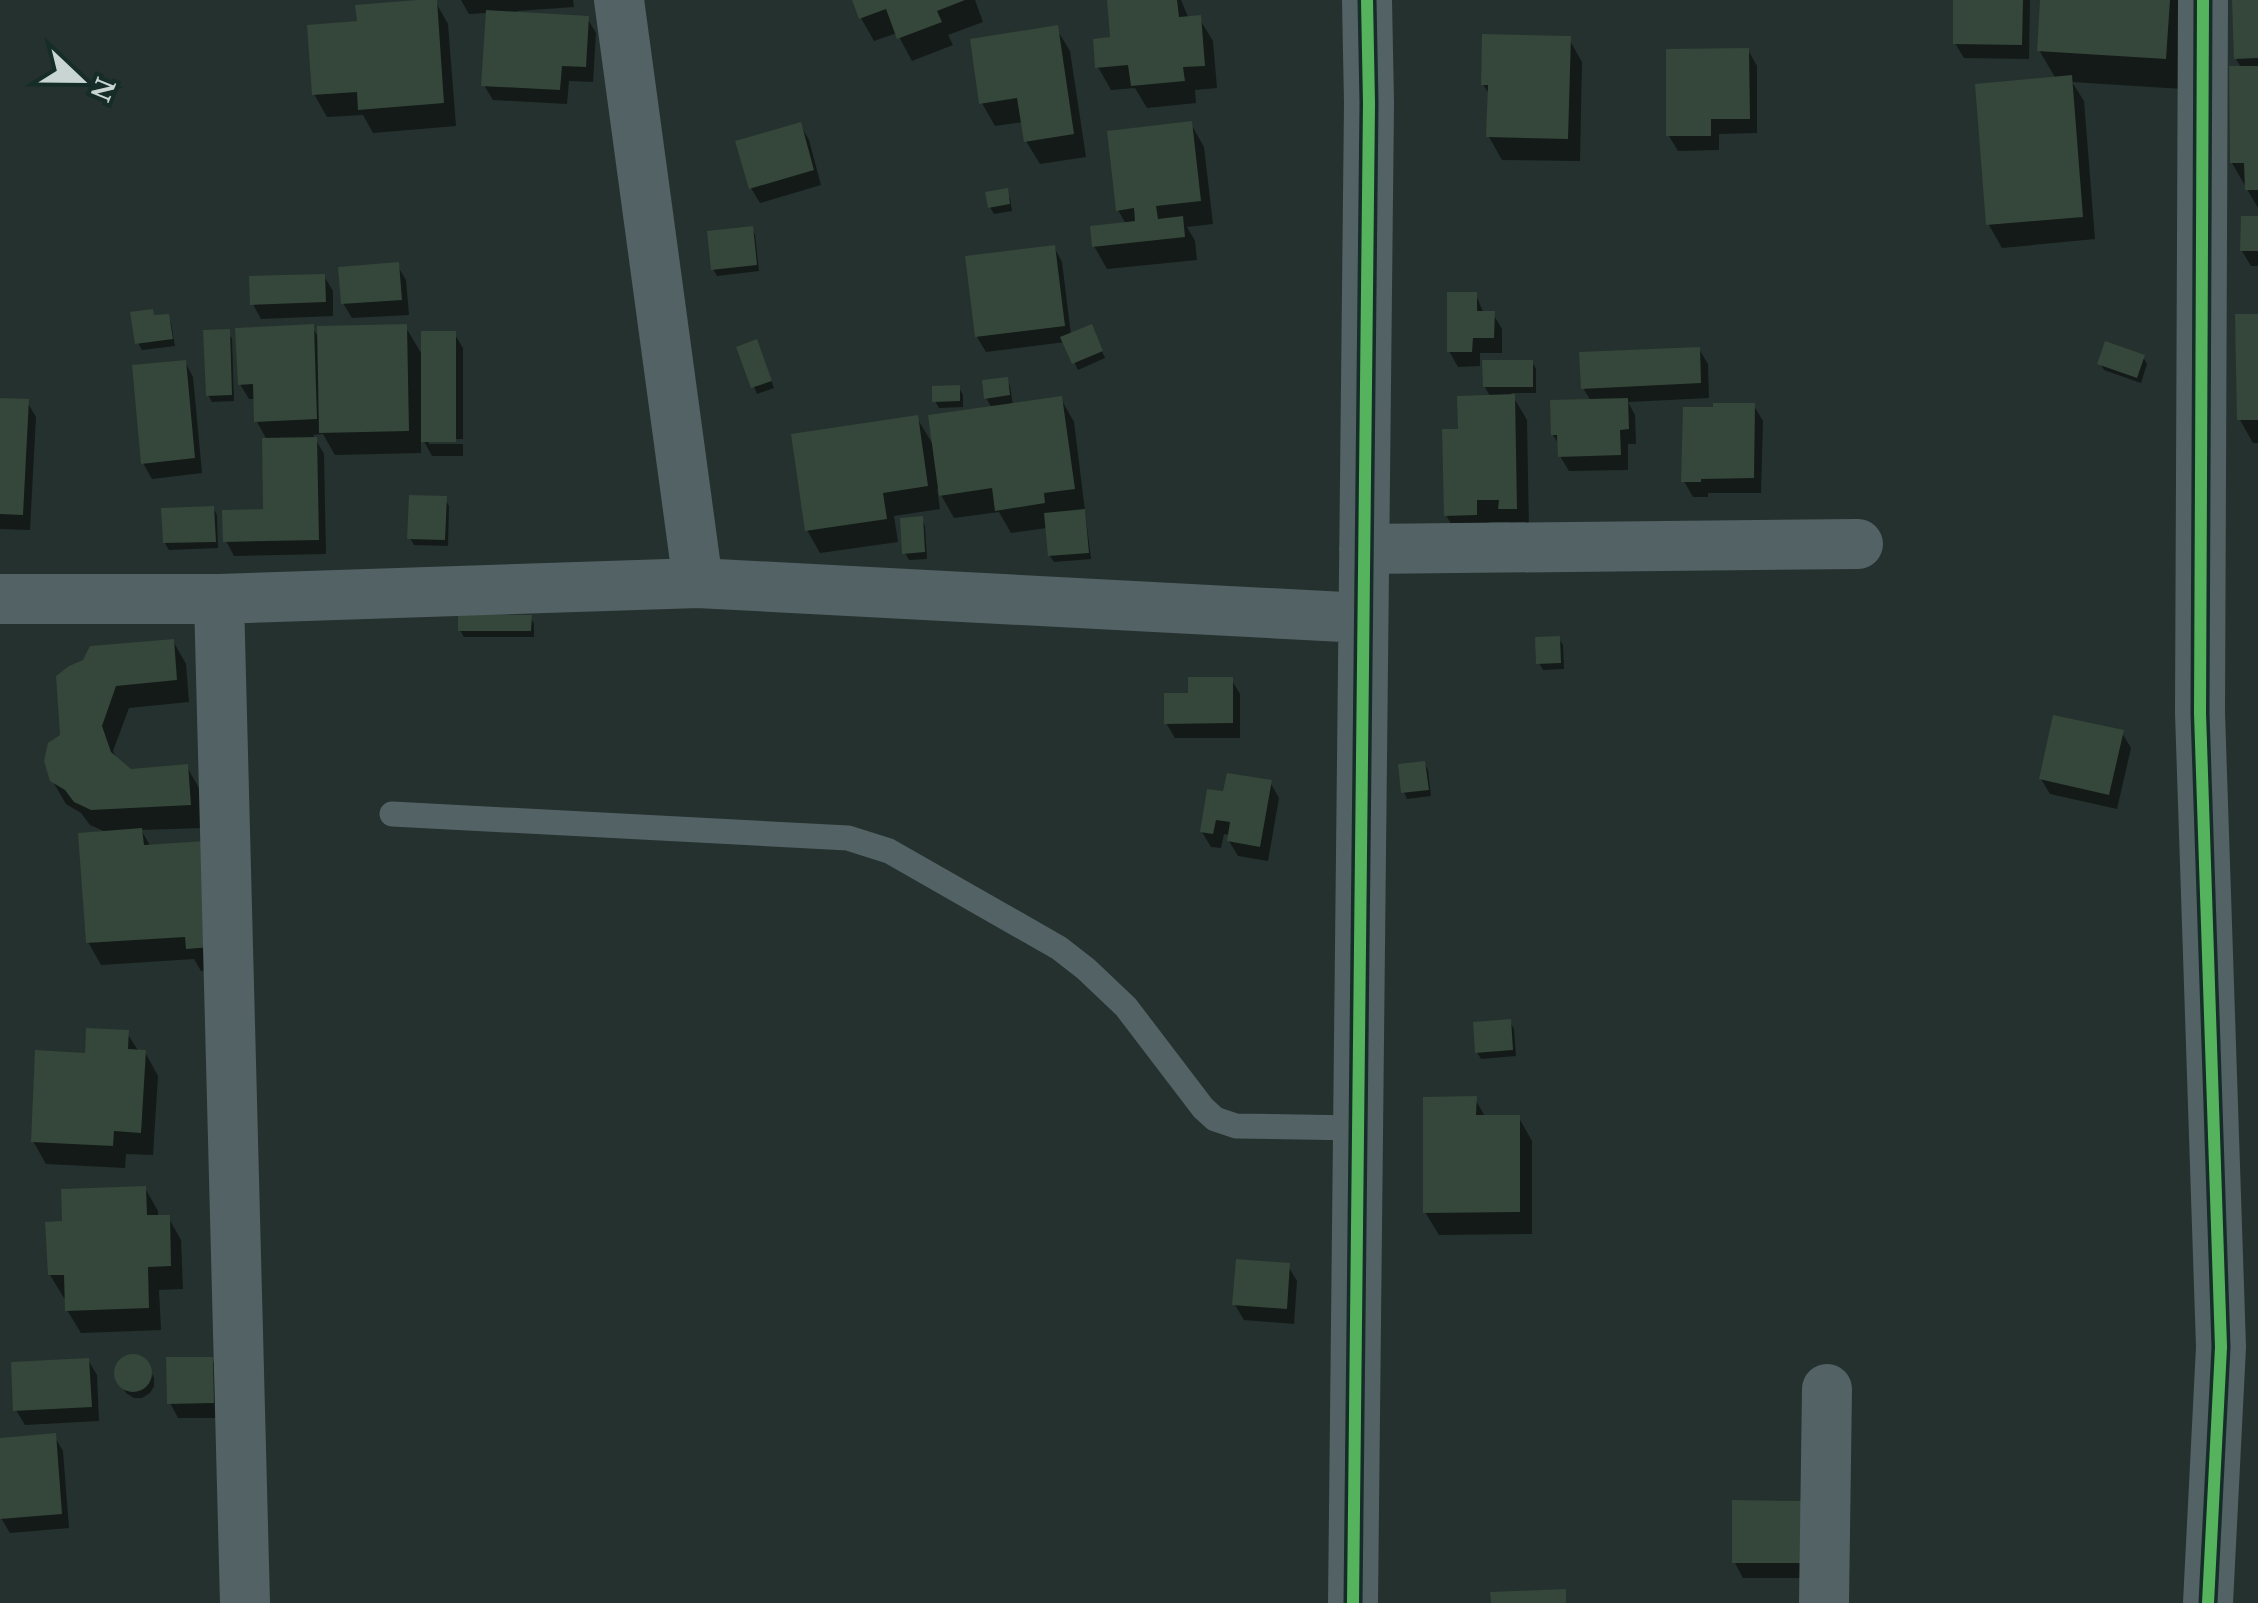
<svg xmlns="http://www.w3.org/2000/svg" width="2258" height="1603" viewBox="0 0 2258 1603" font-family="'Noto Serif',serif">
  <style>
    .shadow { fill: #0007 }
    .building { fill: #34473a }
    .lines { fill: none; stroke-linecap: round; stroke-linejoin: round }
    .service { stroke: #536265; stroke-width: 25 }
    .minor { stroke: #536265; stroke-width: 50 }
    .cycleway-casing { stroke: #162c28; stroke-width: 19 }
    .cycleway { stroke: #56b35d; stroke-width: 12 }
  </style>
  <rect width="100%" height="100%" fill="#25312e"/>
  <path class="shadow" d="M461,0H573L574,7L517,11V14L587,18L596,33L593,82L569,81L567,104L493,100L484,85L488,13L469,14Z
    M855,0H975L983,22L948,35L953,45L912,61L897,33L874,41L861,18Z
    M1109,0H1181L1189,19L1199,18L1213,41L1217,88L1195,90L1196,103L1147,108L1135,88L1111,90L1098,67L1113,39Z
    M1956,0H2030L2029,59L1964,58L1955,43Z
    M2043,0H2189L2183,89L2072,82L2084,101L2095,239L2002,248L1989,225L2056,79L2039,50Z
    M2234,0H2258V208L2232,163L2242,69L2236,59Z
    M435,1L448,24L456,126L373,133L363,115L327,117L314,94L360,23Z
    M1056,28L1070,51L1086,157L1040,164L1026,141L1023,122L995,126L982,103Z
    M1569,39L1582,62L1580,161L1502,160L1489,137L1490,96L1483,84Z
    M1748,50L1757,66V133L1719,134V150L1678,151L1669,136Z
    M1191,124L1204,147L1213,224L1187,227L1195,241L1197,260L1107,269L1094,246L1126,224L1118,210Z
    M800,125L809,140L821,185L760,203L751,188Z
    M1006,191L1010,198L1012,211L994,214L990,207Z
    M2258,218V266H2251L2242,251Z
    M752,229L755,235L759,271L717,276L713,269Z
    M1054,247L1062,262L1071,335L1094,334L1105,358L1078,370L1065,342L986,352L977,337Z
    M397,265L406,280L409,315L352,318L343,303Z
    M324,276L333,291V316L261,319L253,304Z
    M1476,295L1484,314H1493L1502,329V353H1480V366L1458,367L1449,351Z
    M167,316L171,323L175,346L142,350L138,343Z
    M2258,316V443H2253L2240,420Z
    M405,326L424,358L454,333L463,348V439H429V444H463V456H432L421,436V453L335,455L323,434L313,435L324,454L326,554L234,556L226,541L266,512L267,440L257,422L256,399H249L240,384L312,327L320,340Z
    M228,332L232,339L234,401L212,402L208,395Z
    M739,349H760L774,388L757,394Z
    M1699,349L1708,364L1709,398L1628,402L1635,415L1636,444H1628V470L1569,471L1560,456V446L1553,435L1591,401L1583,388Z
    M2143,357L2147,364L2141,383L2104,370L2100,363Z
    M185,362L193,377L202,473L152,479L143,463Z
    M1532,362L1536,369V393H1511L1527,420L1529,531L1514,532L1509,522H1489V537L1459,538L1446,515L1460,431L1491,398L1485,387Z
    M1006,379L1010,386L1013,405L1061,399L1074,422L1091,559L1054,562L1050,556L1047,528L1011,533L999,512L954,518L937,488L940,509L894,516L898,542L820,553L807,530L917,418L935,448L992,408L986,398Z
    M959,388L963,395V407L939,408L935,401Z
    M0,401L27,402L36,417L30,530L0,529Z
    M1754,406L1763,421L1761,493H1708V497H1693L1684,481Z
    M445,499L449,506L448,546L414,545L410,538Z
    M213,508L217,515L218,548L169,550L165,543Z
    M921,519L925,526L927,559L909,560L905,553Z
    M530,617L534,624V637H464L460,630Z
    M1559,639L1563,645L1564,669L1543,670L1539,663Z
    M173,641L186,664L189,702L129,708L113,751L117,760L130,771L187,767L200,790L202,828L141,830L224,970L201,971L194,959L101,965L88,942L108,833L90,825L81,813L66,804L52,780L62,736L59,677Z
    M1231,679L1240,694V738H1175L1166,723L1191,696Z
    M2122,733L2131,748L2117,809L2050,794L2041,779Z
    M1424,763L1428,770L1431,796L1407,799L1404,792Z
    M1270,782L1279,798L1268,861L1238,856L1229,841L1230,835L1224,834L1221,848L1211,847L1202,832L1225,793Z
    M1510,1022L1514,1029L1516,1056L1481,1059L1477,1052Z
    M127,1033L139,1052H145L158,1076L153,1155L126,1154L125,1168L46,1164L33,1141L87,1056Z
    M1475,1099L1486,1118H1519L1532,1141V1234L1439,1235L1425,1212Z
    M145,1188L158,1211V1217H168L181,1240L183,1289L159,1290L161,1330L81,1333L67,1310V1298H64L50,1275L65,1224Z
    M1288,1266L1297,1281L1294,1324L1244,1320L1235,1305Z
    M129,1357H138L145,1361L154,1378V1386L150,1393L142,1398H134L126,1393L116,1377L117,1368L121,1361Z
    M212,1359L220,1374L221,1418H178L170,1403Z
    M88,1360L97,1375L99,1421L25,1425L16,1410Z
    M54,1436L63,1451L69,1528L10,1533L1,1518L0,1440Z
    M1803,1503L1811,1578H1743L1735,1563Z"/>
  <path class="building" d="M417,0H437L444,103L358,110L357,92L312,95L307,25L357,21L355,5Z
    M852,0H965L937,11L942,22L897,39L886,9L859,19Z
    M1107,0H1177L1179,17L1201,15L1205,66L1183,67L1185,81L1131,86L1128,65L1095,68L1093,39L1110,37Z
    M1953,0H2023L2022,45L1953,44Z
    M2040,0H2170L2166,59L2037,51Z
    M2232,0H2258V58L2234,59Z
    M486,10L589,16L586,67L562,66L560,90L481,86Z
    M1058,25L1074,134L1024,142L1017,98L979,104L970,39Z
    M1482,34L1571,36L1568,139L1486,137L1488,85H1481Z
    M1749,48L1750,119H1711V136H1666V49Z
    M2229,66H2258V190H2245L2244,163H2230Z
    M2072,75L2083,217L1986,225L1975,84Z
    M1192,121L1201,201L1156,206L1158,219L1183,216L1185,237L1092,247L1090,226L1135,221L1134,208L1116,211L1107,131Z
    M801,122L814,170L749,189L735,141Z
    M1008,188L1010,204L988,208L985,192Z
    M2241,216H2258V251H2240Z
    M753,226L757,265L711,270L707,231Z
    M1055,245L1065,326L975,337L965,256Z
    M399,262L402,300L341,304L338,267Z
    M325,274L326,302L250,305L249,276Z
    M1447,292H1477V311H1495L1494,338H1473L1472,352H1447Z
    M153,309L154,315L169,314L173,339L135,344L130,312Z
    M2235,314H2258V420H2237Z
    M314,324L317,419L254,422L253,384L238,385L235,328Z
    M407,324L409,431L319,433L317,326Z
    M1092,324L1103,351L1072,364L1060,337Z
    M230,329L232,395L206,396L203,330Z
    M421,331H456V442H421Z
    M757,339L772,381L751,388L736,347Z
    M2105,341L2145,355L2137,378L2097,364Z
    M1700,347L1701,383L1581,389L1579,352Z
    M186,360L195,458L141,464L132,365Z
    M1482,360H1533V387H1483Z
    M1008,377L1010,395L984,399L982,380Z
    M960,385V401L932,402V386Z
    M1515,394L1517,509H1498L1499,500H1477V515L1444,516L1442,429H1458L1457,396Z
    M1062,396L1075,489L1044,493L1045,503L995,511L992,488L939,496L928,415Z
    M0,398L29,399L23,515L0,514Z
    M1628,398L1629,429L1620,430L1621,455L1558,457L1557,435H1551L1550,400Z
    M1713,403H1755L1754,478L1701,479V482H1681L1683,407H1713Z
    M918,415L928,486L883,493L887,519L805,531L791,434Z
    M317,437L319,540L223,542L222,510L263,509L262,438Z
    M409,495L447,496L445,540L407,539Z
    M214,506L216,542L163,543L161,508Z
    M1085,509L1089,553L1048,556L1044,513Z
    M923,516L925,552L902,554L900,518Z
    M458,614L532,615L531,631H458Z
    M1560,636L1561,663L1536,664L1535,637Z
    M174,639L177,680L116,686L102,726L111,752L131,769L188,764L191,805L91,810L74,802L65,790L50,781L44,761L48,743L60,735L56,676L69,666L83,660L90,646Z
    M1188,677H1233V723L1164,724V693H1188Z
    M2053,715L2124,730L2109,795L2039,779Z
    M1425,761L1429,790L1401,793L1398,764Z
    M1227,773L1272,780L1260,847L1227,841L1230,822L1216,820L1213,834L1200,832L1207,789L1223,791Z
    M142,828L144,845L205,841L212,947L186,949L185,937L86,943L78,833Z
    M1511,1019L1513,1050L1475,1053L1473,1022Z
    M86,1028L129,1030L128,1049L146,1050L141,1133L114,1131L113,1146L31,1142L35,1050L85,1053Z
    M1477,1096L1476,1115H1520V1212L1423,1213V1097Z
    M146,1186L147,1215H170L171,1266L148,1267L149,1308L65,1311L64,1275H48L45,1222L62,1221L61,1189Z
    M1236,1259L1290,1263L1287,1309L1232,1305Z
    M114 1373a19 19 0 1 1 38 0a19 19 0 1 1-38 0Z
    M166,1357H213L214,1403L167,1404Z
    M89,1358L92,1407L13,1411L11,1362Z
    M56,1433L62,1514L0,1519V1438Z
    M1732,1500L1805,1501L1804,1563H1732Z
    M1566,1589V1603H1491L1490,1592Z"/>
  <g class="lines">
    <path class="service" d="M392,814L848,838L889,851L1059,948L1086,969L1126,1007L1203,1108L1215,1119L1236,1126L1358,1128"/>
    <path class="minor" d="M619,0L698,583
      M2203,0L2200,713L2221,1347L2208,1603
      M1364,549L1858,544
      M0,599H219L698,583L1363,618
      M219,599L245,1603
      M1353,1603L1369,103L1367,0
      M1824,1603L1827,1389"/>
    <g class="cycleway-casing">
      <path id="cycleway" d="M2203,0L2200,713L2221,1347L2208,1603
        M1353,1603L1369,103L1367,0"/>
    </g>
    <use href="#cycleway" class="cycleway"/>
  </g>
  <g transform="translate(80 80) rotate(112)" stroke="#162c28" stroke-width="8" paint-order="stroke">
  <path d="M0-8L18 38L0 25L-18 38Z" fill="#c8d5d2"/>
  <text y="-15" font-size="28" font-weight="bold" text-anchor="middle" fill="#c8d5d2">N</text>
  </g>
</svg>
